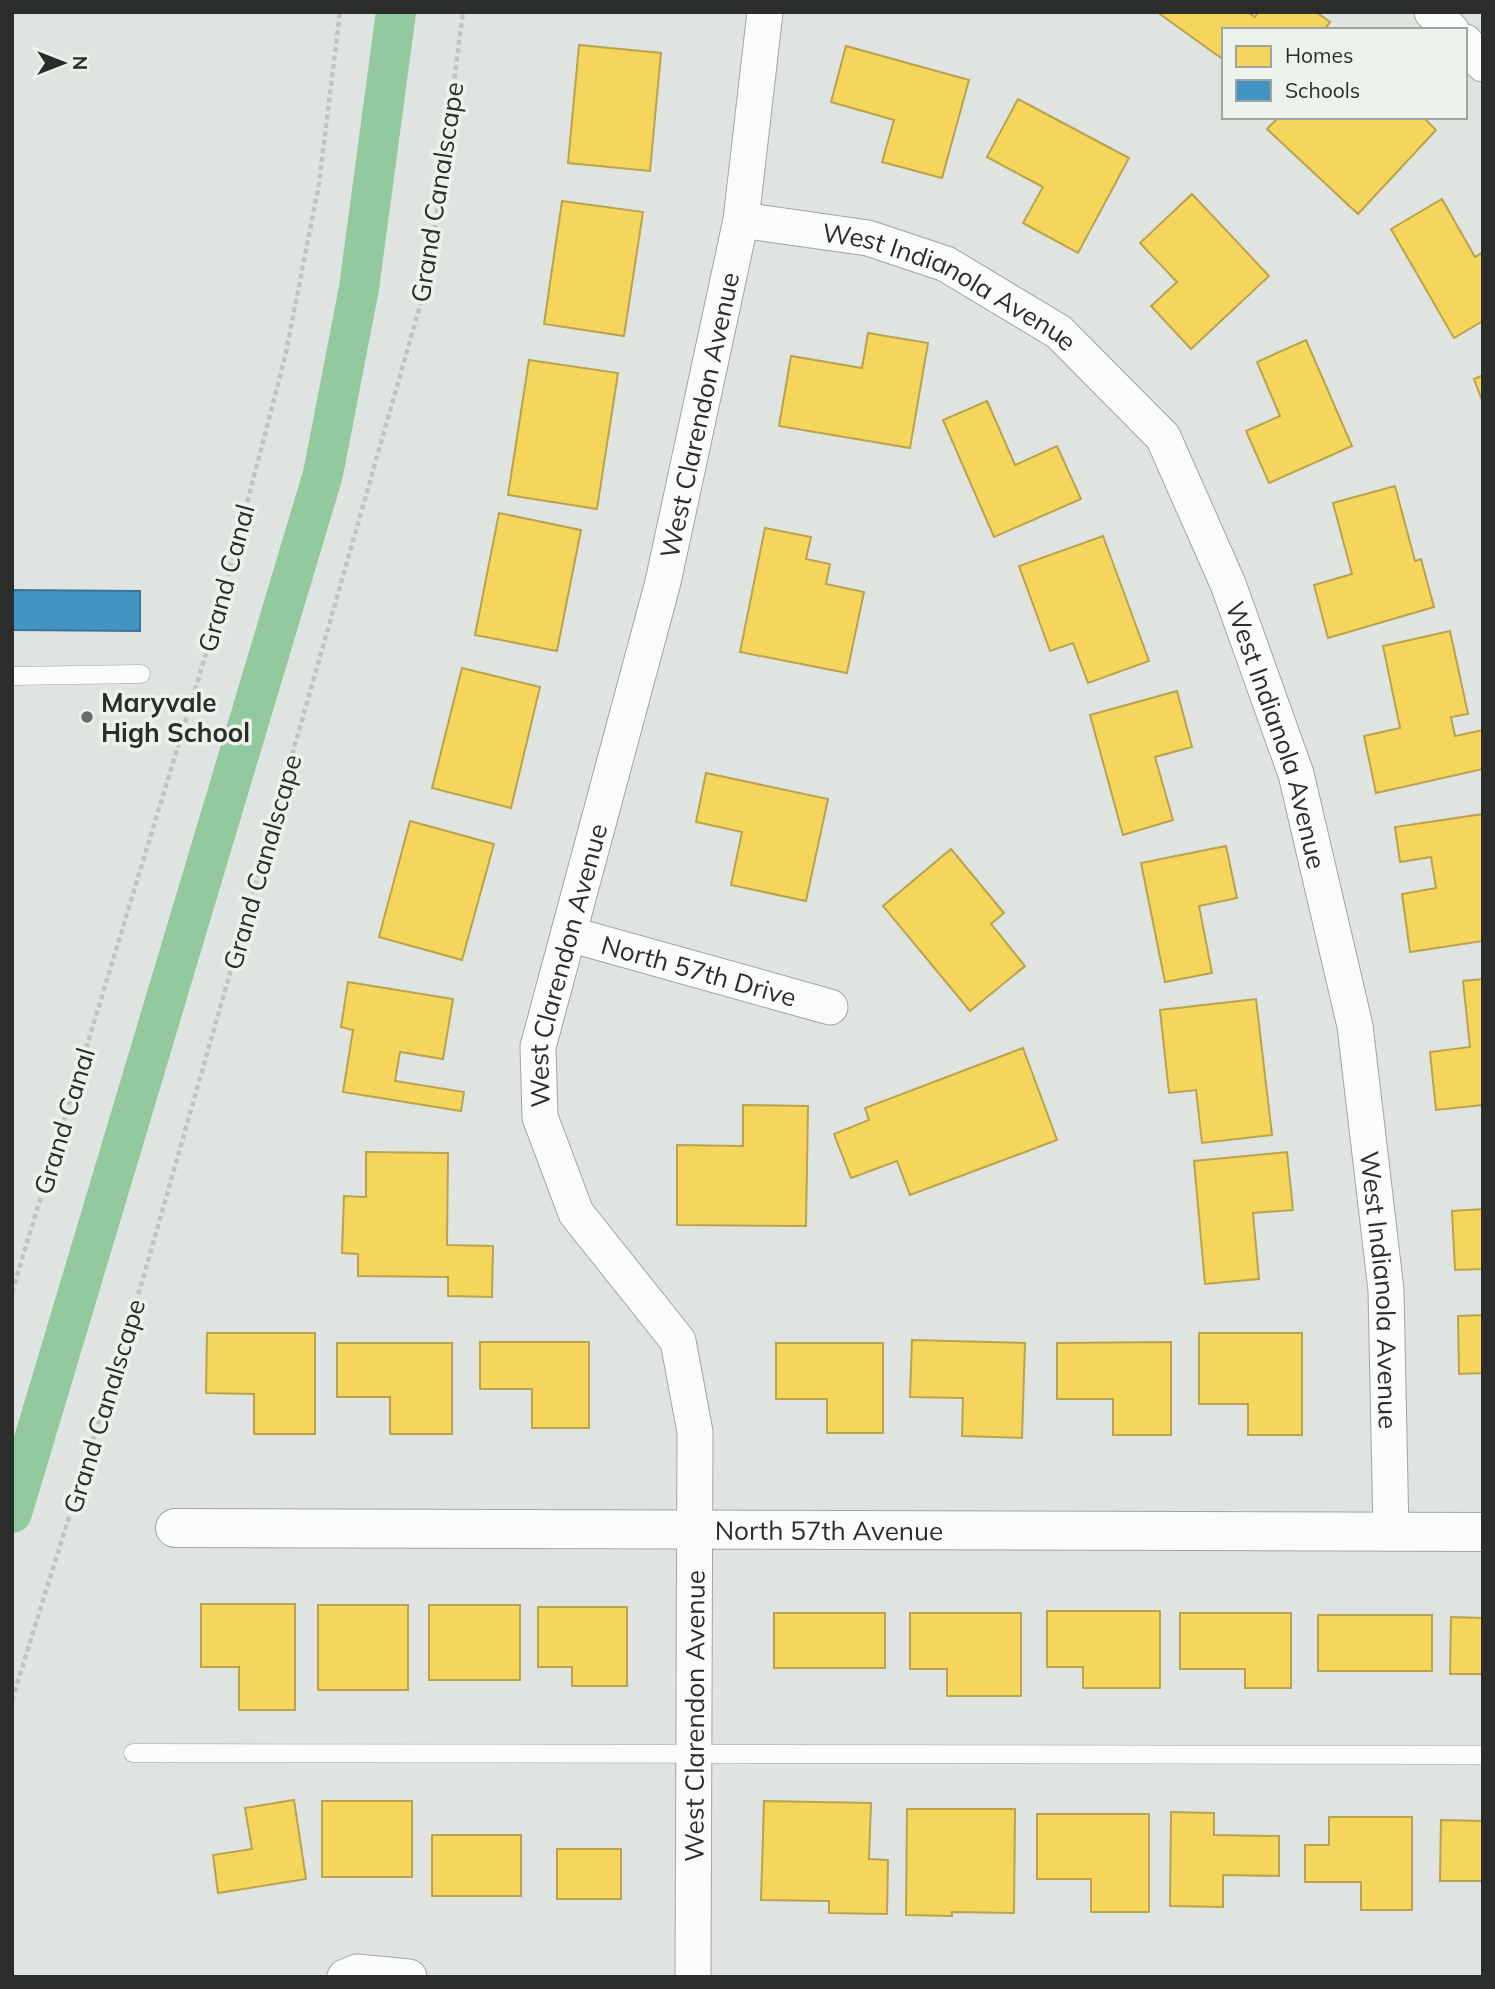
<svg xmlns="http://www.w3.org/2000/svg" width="1495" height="1989" viewBox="0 0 1495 1989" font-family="Mulish,sans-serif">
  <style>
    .homes { fill: #f6d55c; stroke: #b9a34d; stroke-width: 2 }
    .schools { fill: #4393c3; stroke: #3c7495; stroke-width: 2 }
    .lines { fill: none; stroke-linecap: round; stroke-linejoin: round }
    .canal { stroke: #92c99e; stroke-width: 40 }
    .service-casing { stroke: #a2a5a2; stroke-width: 19 }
    .minor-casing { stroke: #a2a5a2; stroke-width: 37 }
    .tertiary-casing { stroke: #a2a5a2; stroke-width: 40 }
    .path { stroke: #c2c3c3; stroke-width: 4.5; stroke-dasharray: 5 3.5; stroke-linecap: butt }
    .service { stroke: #fafbfa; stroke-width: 18 }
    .minor { stroke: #fafbfa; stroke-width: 35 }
    .tertiary { stroke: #fafbfa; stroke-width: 38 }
    .poi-dot { fill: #6a6d6a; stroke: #ecf3ed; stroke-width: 2.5 }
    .labels { text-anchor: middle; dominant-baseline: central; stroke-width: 7; stroke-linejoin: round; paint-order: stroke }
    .street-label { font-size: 26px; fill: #2a2d2a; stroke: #ecf3ed }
    .poi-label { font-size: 26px; font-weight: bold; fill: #2a2d2a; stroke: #ecf3ed; text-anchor: start }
  </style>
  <rect width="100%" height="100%" fill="#e0e4e1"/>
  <path class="homes" d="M1157,12H1248L1255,17L1258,12H1316L1330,22L1324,30H1224V60Z
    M579,45L661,53L650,171L568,163Z
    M846,46L969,80L942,178L882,162L894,120L831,102Z
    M1018,99L1129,158L1078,253L1023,223L1043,187L987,157Z
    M1279,117H1423L1436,130L1358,214L1267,129Z
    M1192,194L1269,276L1191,349L1151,306L1177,282L1140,243Z
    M1442,199L1475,257L1483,252V321L1454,338L1391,229Z
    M562,201L643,212L624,336L544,324Z
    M868,333L928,343L910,448L779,426L791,356L862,368Z
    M1306,340L1352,446L1269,483L1246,431L1280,416L1257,362Z
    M529,360L618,373L597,509L508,495Z
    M1483,375V403L1474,379Z
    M987,401L1015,465L1057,446L1081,499L994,537L943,420Z
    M1395,486L1415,561L1421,559L1434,607L1328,638L1314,585L1352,574L1333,503Z
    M499,513L581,530L557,651L475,635Z
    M765,528L811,537L806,559L830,564L826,584L864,592L847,673L740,652Z
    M1103,536L1149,661L1088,683L1073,643L1050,651L1019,566Z
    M1450,631L1468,714L1451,717L1455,736L1483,730V769L1376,793L1364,736L1400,728L1383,646Z
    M462,668L540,687L511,808L432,788Z
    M1177,691L1192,747L1155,757L1173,820L1123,835L1090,715Z
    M706,773L828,799L806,901L731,885L742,832L696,822Z
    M1483,814V941L1410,952L1402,894L1436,888L1431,857L1400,862L1395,827Z
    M410,821L494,844L462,960L379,937Z
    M1226,846L1237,898L1199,906L1212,973L1165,982L1141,863Z
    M951,849L1004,913L991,924L1025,966L970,1011L883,906Z
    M1483,979V1105L1436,1110L1430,1052L1470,1047L1463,981Z
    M348,982L453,999L443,1059L400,1052L395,1081L464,1092L461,1111L343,1092L353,1030L341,1027Z
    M1256,999L1272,1135L1202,1143L1196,1090L1169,1093L1160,1010Z
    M1023,1048L1057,1140L910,1195L897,1161L851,1178L834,1134L869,1120L865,1108Z
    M743,1105L808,1106L806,1226L677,1225V1145L743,1146Z
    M366,1152L448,1153L447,1245L493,1246L492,1297L448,1296V1277L358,1276V1254L342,1253L344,1196L366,1197Z
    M1287,1152L1293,1210L1253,1213L1259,1279L1205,1284L1194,1161Z
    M1483,1209V1269L1455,1270L1452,1211Z
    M1483,1315V1373L1459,1374L1458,1316Z
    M207,1333H315V1434H254V1394L206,1393Z
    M1199,1333H1302V1435H1248V1404H1199Z
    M912,1340L1025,1343L1022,1438L962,1436L963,1398L910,1397Z
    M480,1342H589V1428H532V1389H480Z
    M1171,1342V1435H1113V1399H1057V1343Z
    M337,1343H452V1434H390V1397H337Z
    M776,1343H883V1433H827V1399H776Z
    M201,1604H295V1710H239V1667H201Z
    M318,1605H408V1690H318Z
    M429,1605H520V1680H429Z
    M538,1607H627V1686H572V1667H538Z
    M1047,1611H1160V1688H1083V1667H1047Z
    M774,1613H885V1668H774Z
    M910,1613H1021V1696H947V1669H910Z
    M1180,1613H1291V1688H1245V1669H1180Z
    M1318,1615H1432V1671H1318Z
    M1451,1617L1483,1618V1674H1450Z
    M294,1800L306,1879L218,1893L213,1855L252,1849L245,1808Z
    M322,1801H412V1877H322Z
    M764,1801L871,1803L869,1859L888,1860L887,1914L829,1913V1901L761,1900Z
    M907,1809H1015L1014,1913L952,1912V1916L906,1915Z
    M1171,1812L1214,1813V1835L1279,1836V1876L1223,1875V1907L1170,1906Z
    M1037,1814H1149V1912H1091V1879H1037Z
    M1329,1817H1412V1910H1361V1882H1305V1845H1329Z
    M1441,1820L1483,1821V1881H1440Z
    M432,1835H521V1896H432Z
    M557,1849H621V1899H557Z"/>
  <path class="schools" d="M12,590L140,591V631L12,630Z"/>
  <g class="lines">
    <path class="canal" d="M12,1513L323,474L359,288L396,12"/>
    <g class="service-casing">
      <path id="service" d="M12,676L141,674
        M133,1753L1483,1755"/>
    </g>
    <g class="minor-casing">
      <g id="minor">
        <path d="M1432,12L1451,30"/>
        <path d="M1465,42L1483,64"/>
        <path id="s1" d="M741,220L868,238L946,264L1059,332L1163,437L1228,584L1296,774L1355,1026L1386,1290L1391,1533"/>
        <path id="s2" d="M569,934L830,1007"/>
        <path d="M345,1977L357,1972L409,1977"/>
        <path id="s3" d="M693,1977L695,1432L678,1341L576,1213L540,1117L538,1047L663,582L741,220L765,12"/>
      </g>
    </g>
    <g class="tertiary-casing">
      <g id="tertiary">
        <path id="s4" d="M175,1528L1483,1532"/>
      </g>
    </g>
    <path class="path" d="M12,1292L219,611L285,357L319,184L340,12
      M12,1700L140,1289L429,274L463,12"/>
    <use href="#service" class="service"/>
    <use href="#minor" class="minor"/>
    <use href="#tertiary" class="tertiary"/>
  </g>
  <circle class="poi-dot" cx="87" cy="717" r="7"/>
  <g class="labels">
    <g class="street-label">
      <text transform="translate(437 192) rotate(-81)">Grand Canalscape</text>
      <text stroke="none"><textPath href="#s1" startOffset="222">West Indianola Avenue</textPath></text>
      <text stroke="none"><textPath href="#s3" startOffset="1626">West Clarendon Avenue</textPath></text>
      <text transform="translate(226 578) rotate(-75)">Grand Canal</text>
      <text stroke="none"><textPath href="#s1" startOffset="810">West Indianola Avenue</textPath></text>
      <text transform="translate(262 862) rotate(-74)">Grand Canalscape</text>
      <text stroke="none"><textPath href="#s3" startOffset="1059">West Clarendon Avenue</textPath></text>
      <text stroke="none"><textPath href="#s2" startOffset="135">North 57th Drive</textPath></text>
      <text transform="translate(64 1121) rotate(-73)">Grand Canal</text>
      <text stroke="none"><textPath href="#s1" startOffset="1377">West Indianola Avenue</textPath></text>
      <text transform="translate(104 1406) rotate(-73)">Grand Canalscape</text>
      <text stroke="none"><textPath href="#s4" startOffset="654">North 57th Avenue</textPath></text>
      <text stroke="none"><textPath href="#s3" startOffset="261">West Clarendon Avenue</textPath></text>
    </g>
    <g class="poi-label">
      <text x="101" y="702">Maryvale<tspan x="101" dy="30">High School</tspan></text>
    </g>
  </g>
  <rect width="1495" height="1989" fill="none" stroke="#2a2d2a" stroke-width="28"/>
  <rect x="1222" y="28" width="245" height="91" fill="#ecf3ed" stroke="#9ea49f" stroke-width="2"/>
  <rect x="1236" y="46" width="35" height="21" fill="#f6d55c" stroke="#9ea49f" stroke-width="2"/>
  <text x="1285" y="63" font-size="21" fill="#2a2d2a">Homes</text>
  <rect x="1236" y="80" width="35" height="21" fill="#4393c3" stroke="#9ea49f" stroke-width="2"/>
  <text x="1285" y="98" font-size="21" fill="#2a2d2a">Schools</text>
  <g transform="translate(63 63) rotate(90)" stroke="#ecf3ed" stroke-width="5" paint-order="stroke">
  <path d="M0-5L12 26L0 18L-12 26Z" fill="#2a2d2a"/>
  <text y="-10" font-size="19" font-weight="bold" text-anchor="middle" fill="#2a2d2a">N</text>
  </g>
</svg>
